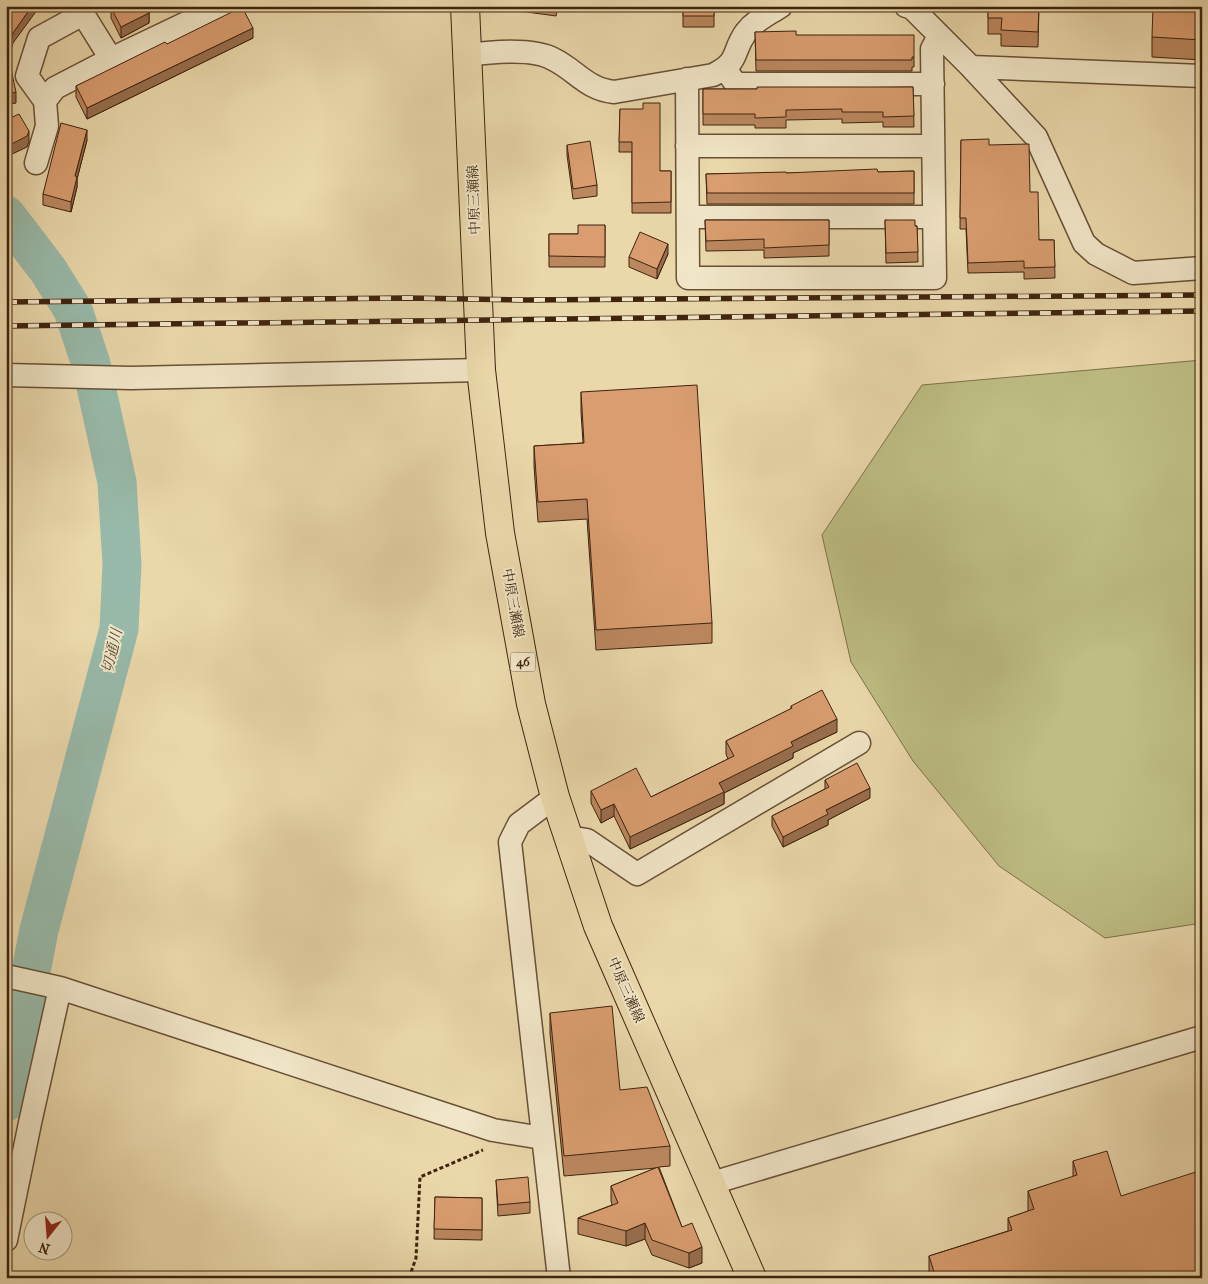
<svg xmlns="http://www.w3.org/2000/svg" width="1208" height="1284" viewBox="0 0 1208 1284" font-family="'IM FELL French Canon','Noto Serif JP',serif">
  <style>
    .green { fill: #bdbd84; stroke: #7e704a }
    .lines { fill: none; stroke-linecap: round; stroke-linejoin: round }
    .river { stroke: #98baaa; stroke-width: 39 }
    .minor-casing { stroke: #695036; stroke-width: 25 }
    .major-casing { stroke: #3e230f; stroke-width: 30 }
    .path { stroke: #3e230f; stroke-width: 3; stroke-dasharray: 4 2.5; stroke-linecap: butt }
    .minor { stroke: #f1e6c8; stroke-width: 22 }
    .major { stroke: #ead8ab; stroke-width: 28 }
    .rail-casing { stroke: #3e230f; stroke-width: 5.5 }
    .rail { stroke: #f1e6c8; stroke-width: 4; stroke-dasharray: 11; stroke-linecap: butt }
    .wall { fill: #bb875f; stroke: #3e230f }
    .shaded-wall { fill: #986e4e; stroke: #3e230f }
    .building { fill: #d99d6f; stroke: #3e230f }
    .labels { text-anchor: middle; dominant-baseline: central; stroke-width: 4; stroke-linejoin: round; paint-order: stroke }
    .shield { fill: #f1e6c8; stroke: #745e46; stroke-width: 1 }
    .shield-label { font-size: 12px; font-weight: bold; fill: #3e230f }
    .street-label { font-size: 14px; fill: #3e230f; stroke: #f1e6c8 }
    .water-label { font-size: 15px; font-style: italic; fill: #544936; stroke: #f1e6c8 }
  </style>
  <rect width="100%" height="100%" fill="#ead8ab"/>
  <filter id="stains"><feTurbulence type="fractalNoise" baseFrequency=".004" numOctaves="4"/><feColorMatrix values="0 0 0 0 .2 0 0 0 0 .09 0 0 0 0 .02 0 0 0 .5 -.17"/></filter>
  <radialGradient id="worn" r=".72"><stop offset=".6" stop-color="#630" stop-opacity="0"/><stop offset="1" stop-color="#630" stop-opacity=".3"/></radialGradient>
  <path class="green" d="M1202,360V923L1105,938L999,866L913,761L851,662L822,535L922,385Z"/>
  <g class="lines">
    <path class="river" d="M6,215L48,270L73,310L91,364L117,482L122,564L119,629L39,930L6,1102"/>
    <g class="minor-casing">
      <path id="minor" d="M906,6L912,8L971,67L1036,137L1084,243L1096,254L1133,273L1202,268
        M467,55C490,52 533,48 553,59C576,70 586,89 614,92L713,75C741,61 731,53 746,32C755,20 769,14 781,6
        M971,67L1202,76
        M725,69L736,84H933
        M687,79L688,278H935L932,49L939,36
        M45,101L55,88L111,59L222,6
        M687,146H933
        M36,163L47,126L45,101L27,76L39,38L83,14L111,59
        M688,217H934
        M6,375L131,378L481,370
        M555,797L519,824L510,842L559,1278
        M568,837L587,840L637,874L859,743
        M6,976L60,988L493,1130L542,1138
        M712,1183L1202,1037
        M6,1240L30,1123L60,988"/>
    </g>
    <g class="major-casing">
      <path id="major" d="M465,6L481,370L500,533L531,704L555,797L598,926L752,1278"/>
    </g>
    <path class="path" d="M409,1278L416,1258L420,1177L483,1150"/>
    <use href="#minor" class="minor"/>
    <use href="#major" class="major"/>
    <g class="rail-casing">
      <path id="rail" d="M6,302L408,298L526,300L1202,295
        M6,326L1202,311"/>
    </g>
    <use href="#rail" class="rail"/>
  </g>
  <path class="wall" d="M108,6H162L149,12V23L121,38L111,18V12Z
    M512,6H558L556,16L512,10Z
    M683,6H714V27H683Z
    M988,6H1039L1038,47L1001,46V34H988Z
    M1202,6V60L1152,57V37Z
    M755,32L796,35L914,57V67H912V71H756Z
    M253,38L87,119L76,97V86L167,44Z
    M913,87L914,127H883V122L842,123V119L786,120V128H755V125H703V89H757Z
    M620,109L660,171H671V213H632V152H619Z
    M87,140L77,179V187L71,212L43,205V194Z
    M961,140L989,145L1030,192L1039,240H1054L1055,278L1024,279V272L968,273L966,229H960Z
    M567,145L597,185V196L573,199L567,155Z
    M914,171V204H707L706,174L878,172Z
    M705,220H829V256L764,258V250L706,251Z
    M885,220L917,226L918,262L886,263Z
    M605,225V267H549V234H578Z
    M668,254L657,279L629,267V257Z
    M581,392L712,623V643L596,650L587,519L538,522L534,466V446L583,443L581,412Z
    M791,706L837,732L793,753V758L724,793V804L630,849L614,816L601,823L591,803V791L651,797L728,759L726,754V741L791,709Z
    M825,780L870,798L828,820V825L783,847L772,826V816L825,789Z
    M550,1013L670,1146V1166L659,1167L682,1227L702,1263L689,1268L652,1255L645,1239L626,1246L578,1234V1218L612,1205L611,1201V1186L656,1168L564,1176L550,1033Z
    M1073,1161L1121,1196L1202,1278H929V1256L1008,1231V1218L1028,1211V1191L1073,1177Z
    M496,1180L530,1202V1213L498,1216Z
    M435,1197L482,1198V1240L434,1239Z"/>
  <path class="shaded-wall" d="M32,6H40L13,43L8,65V55L13,33Z
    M145,6H162L145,15Z
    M149,13V23L121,38V27Z
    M253,28V38L87,119V108Z
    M16,92V103L6,105V94Z
    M87,130V140L77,179V187L71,212V202L75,176Z
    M29,131V142L27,147L6,157V147Z
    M668,244V254L657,279V269Z
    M837,719V732L793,753V758L724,793V804L630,849V837L719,783L791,742Z
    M870,788V798L828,820V825L783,847V837L826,810Z
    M614,804V816L601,823V810Z
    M645,1223V1239L626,1246V1231Z
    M702,1247V1263L689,1268V1253Z"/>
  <path class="building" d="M6,6H32L13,33L8,55L16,92L6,94Z
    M113,6H146L149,13L121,27L111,8Z
    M683,6H714V16H683Z
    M988,6H1039L1038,32L1001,30L1002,18H988Z
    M1153,6H1202V40L1152,37Z
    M242,7L253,28L87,108L76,86L165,42L167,44Z
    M796,31V35H914V57H912V60H756L755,32Z
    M757,87H913L914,116L883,117V112H842V109L786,110V117L755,118V114H703V89H757Z
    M643,103H660V171H671V202L632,203V142H619L620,109H643Z
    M19,114L29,131L27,136L6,147V120Z
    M61,123L87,130L75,176L77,177L71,202L43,194Z
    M989,139V145L1029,144L1030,192H1038L1039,240H1054L1055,267L1024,268V261L968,263L966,218H960L961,140Z
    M590,141L597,185L573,189L567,145Z
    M877,169L878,172L914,171V193H707L706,174L786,172V173Z
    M705,220H829V245L764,248V239L706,241Z
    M885,220H915V226H917L918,252L886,253Z
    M578,225H605V257L549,256V234H578Z
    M640,232L668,244L657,269L629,257Z
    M697,385L712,623L596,630L587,499L538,502L534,446L584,443L581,392Z
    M822,690L837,719L791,742L793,746L719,783L724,792L630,837L614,804L601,810L591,791L636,768L651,797L734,756L726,741L792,708L791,706Z
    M857,763L870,788L826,810L828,814L783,837L772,816L829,787L825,780Z
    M612,1006L620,1090L647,1087L670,1146L564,1156L550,1013Z
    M1107,1151L1121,1196L1202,1170V1278H936L929,1256L1012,1230L1008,1218L1034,1209L1028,1191L1077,1175L1073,1161Z
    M658,1167L682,1227L692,1223L702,1247L689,1253L652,1240L645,1223L626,1231L578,1218L618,1203L611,1186Z
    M528,1177L530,1202L498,1205L496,1180Z
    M435,1197L482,1198V1230L434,1229Z"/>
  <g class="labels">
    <rect class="shield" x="510.5" y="652.5" width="25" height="19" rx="4"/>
    <g class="shield-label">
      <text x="523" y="662">46</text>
    </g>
    <g class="street-label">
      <text transform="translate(474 200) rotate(-92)">中原三瀬線</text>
      <text transform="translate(513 603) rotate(80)">中原三瀬線</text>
      <text transform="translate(626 990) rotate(66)">中原三瀬線</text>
    </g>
    <g class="water-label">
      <text transform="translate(112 651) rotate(-77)">切通川</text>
    </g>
  </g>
  <rect width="1208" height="1284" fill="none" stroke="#ead8ab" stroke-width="25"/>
  <rect x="8" y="8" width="1193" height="1269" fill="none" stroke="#3e230f" stroke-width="2.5"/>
  <rect x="12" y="12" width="1183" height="1259" fill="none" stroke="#3e230f"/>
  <g transform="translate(48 1236) rotate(197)"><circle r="24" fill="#f1e6c8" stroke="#a9987e"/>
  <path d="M0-4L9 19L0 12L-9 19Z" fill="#8f2418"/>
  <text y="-8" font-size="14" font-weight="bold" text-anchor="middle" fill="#3e230f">N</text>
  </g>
  <rect width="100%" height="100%" filter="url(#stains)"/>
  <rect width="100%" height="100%" fill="url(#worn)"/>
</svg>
